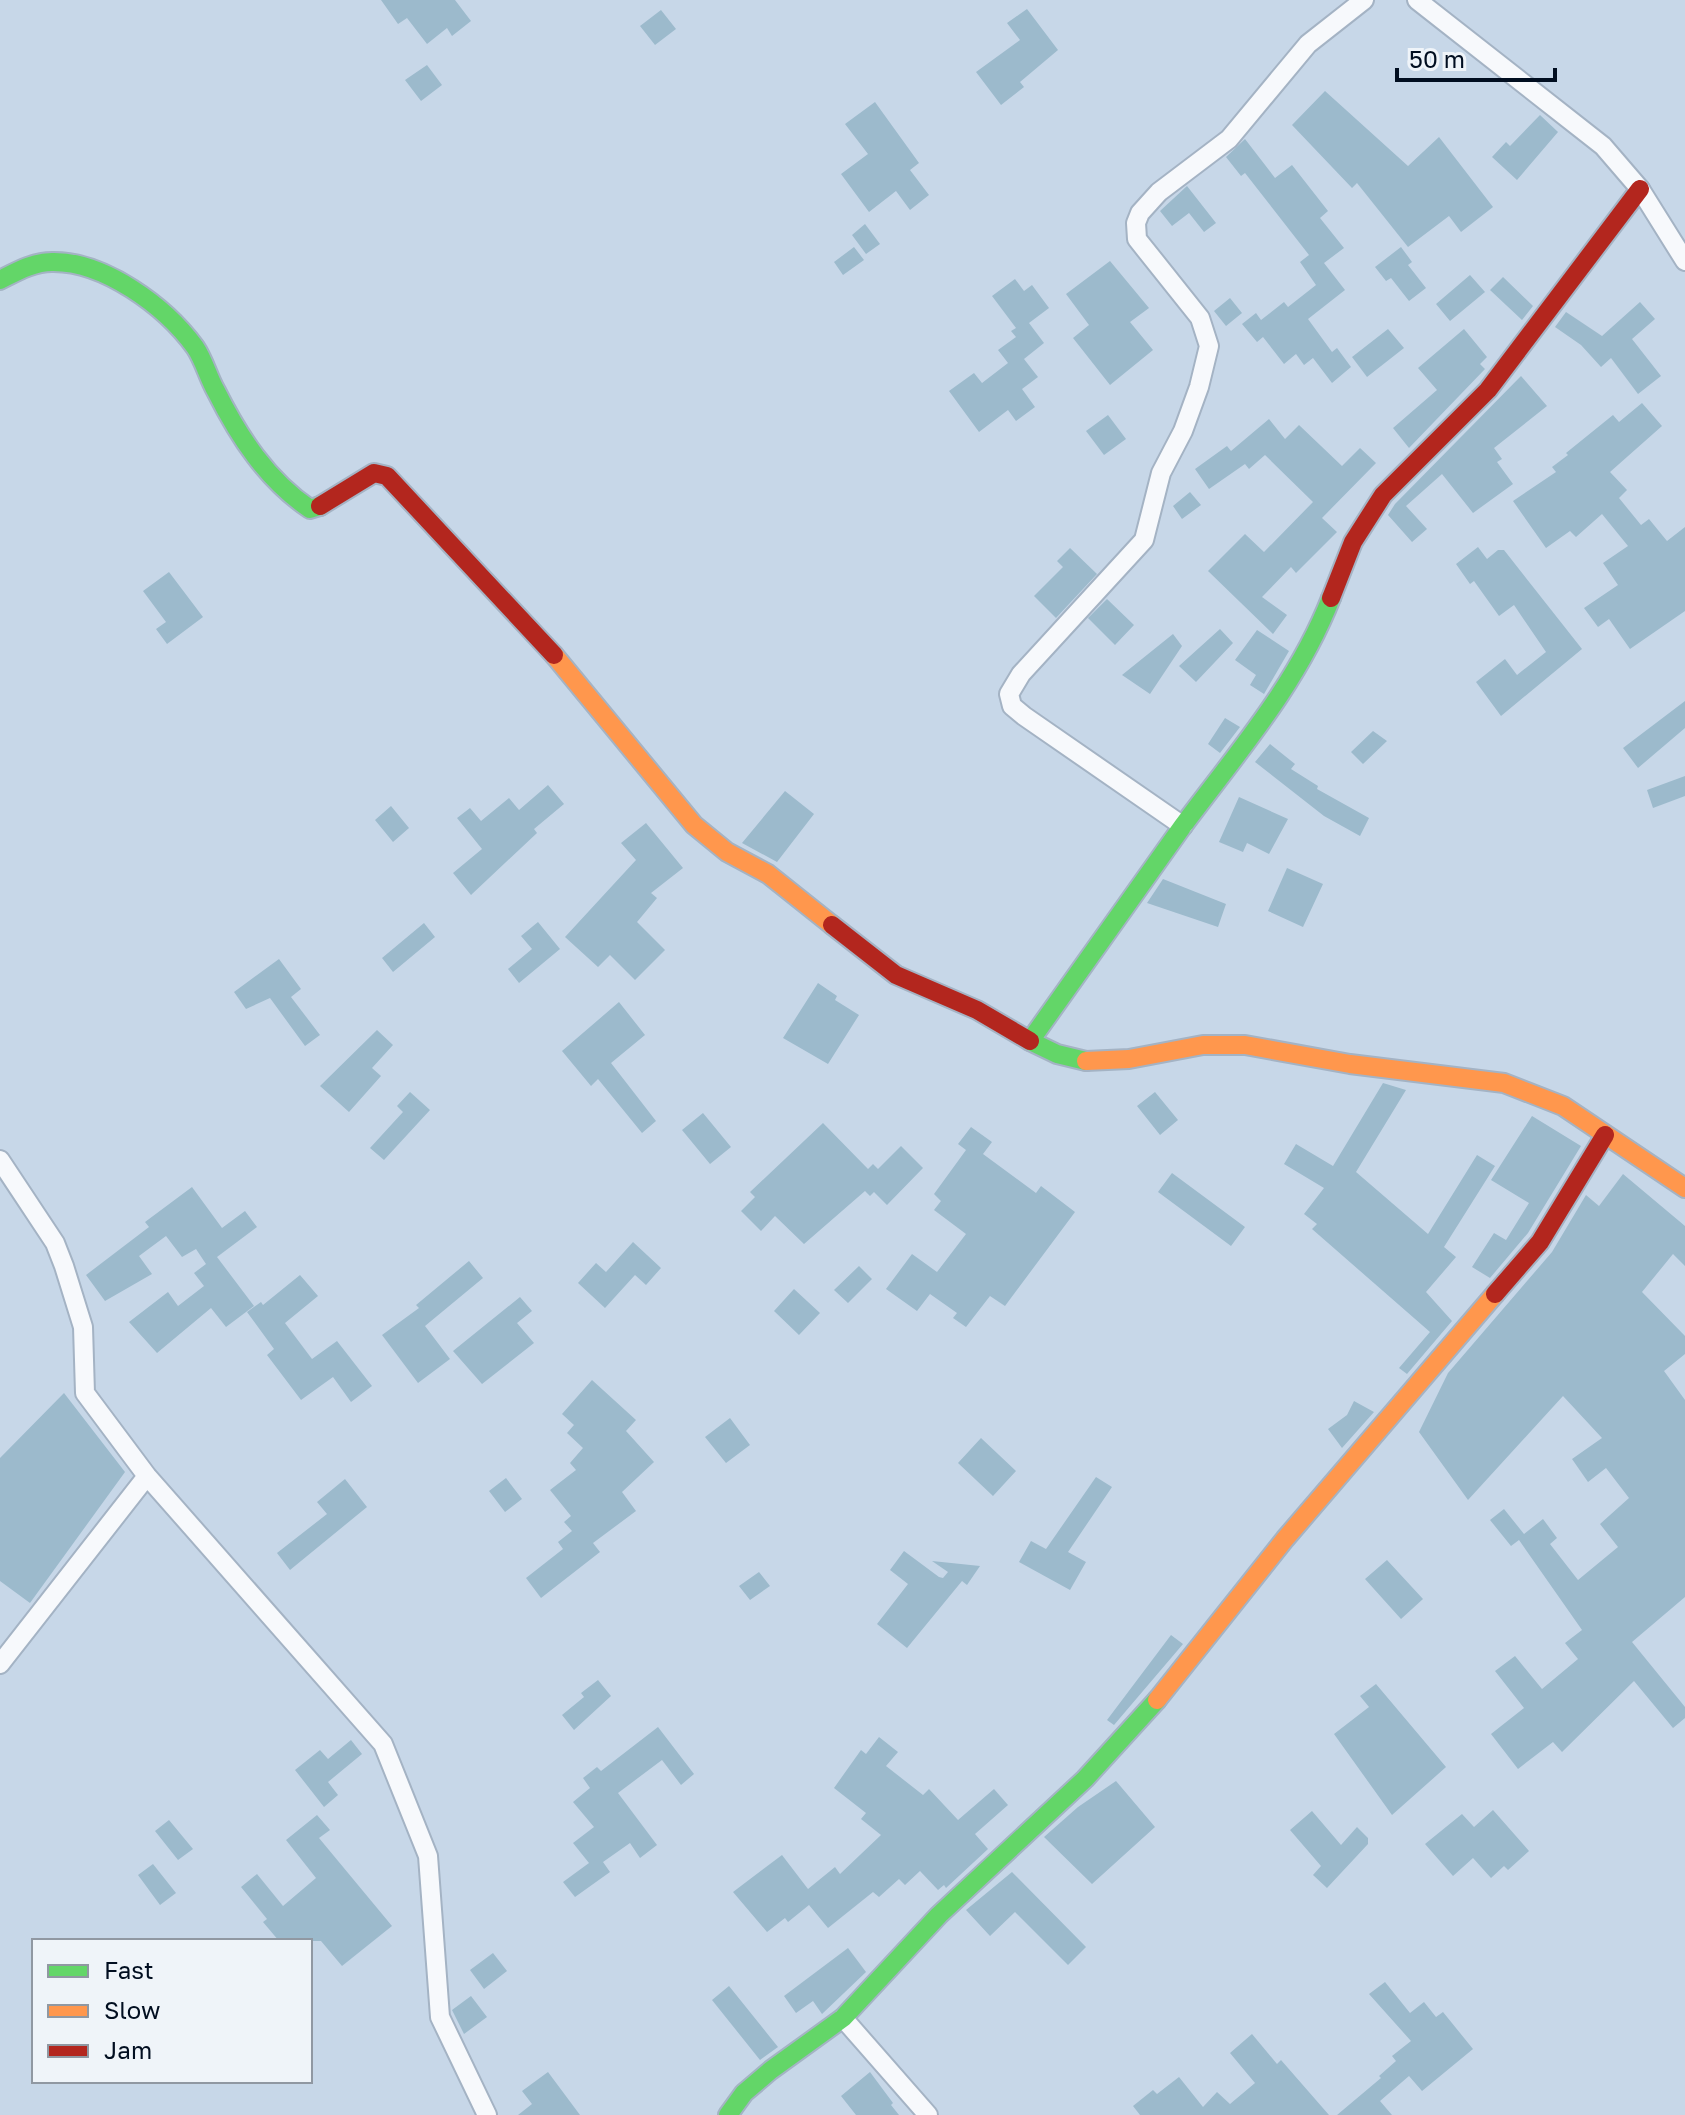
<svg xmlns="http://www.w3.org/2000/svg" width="1685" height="2115" viewBox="0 0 1685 2115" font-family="'Golos Text',sans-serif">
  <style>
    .building { fill: #9cbacc }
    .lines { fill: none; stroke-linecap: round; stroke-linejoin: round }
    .street-casing { stroke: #a4b3c4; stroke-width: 22 }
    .fast-casing { stroke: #a4b3c4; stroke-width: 22 }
    .slow-casing { stroke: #a4b3c4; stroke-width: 22 }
    .jam-casing { stroke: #a4b3c4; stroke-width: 22 }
    .street { stroke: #f7f9fc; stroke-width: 18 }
    .fast { stroke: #63d668; stroke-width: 18 }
    .slow { stroke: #ff974d; stroke-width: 18 }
    .jam { stroke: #b3261e; stroke-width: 18 }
  </style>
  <rect width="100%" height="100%" fill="#c7d7e8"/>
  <path class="building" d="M381,0H455L471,21L452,36L447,28L427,44L407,18L398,24Z
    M1027,9L1058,50L1020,82L1024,87L1001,105L976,72L1020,40L1007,23Z
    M661,10L676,29L655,45L640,26Z
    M427,65L442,85L421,101L405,80Z
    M1325,91L1408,166L1439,137L1493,207L1461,232L1449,216L1408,247L1357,183L1352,188L1292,125Z
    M875,102L919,163L910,170L929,195L910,210L896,191L869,212L841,174L868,154L845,124Z
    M1540,115L1558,132L1517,180L1492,157L1506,142L1510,146Z
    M1245,139L1275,178L1292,165L1328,211L1320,218L1344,248L1324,263L1345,290L1308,319L1332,352L1337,348L1351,367L1332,383L1313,358L1304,365L1296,354L1284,364L1263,337L1257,342L1242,324L1256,313L1261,320L1284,302L1288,307L1316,285L1300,262L1309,255L1245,173L1241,176L1226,157Z
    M1187,186L1216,223L1204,232L1189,213L1172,226L1160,211Z
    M865,224L880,244L866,254L852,235Z
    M854,247L864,260L843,275L834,262Z
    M1401,247L1412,262L1408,265L1426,288L1409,301L1391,278L1386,281L1375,267Z
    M1110,261L1149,308L1130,322L1153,350L1110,385L1073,338L1089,325L1066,294Z
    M1470,275L1485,292L1450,321L1436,304Z
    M1503,277L1533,306L1522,320L1490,290Z
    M1015,279L1024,291L1032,285L1049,308L1029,323L1044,343L1024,359L1038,377L1022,389L1035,407L1016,421L1008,410L979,432L949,391L974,373L982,383L1008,363L998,350L1016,337L1011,331L1016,328L992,296Z
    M1230,298L1242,313L1226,326L1214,311Z
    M1640,302L1655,319L1632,339L1661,376L1638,394L1611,358L1601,367L1581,345L1555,327L1566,312L1602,336Z
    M1388,329L1404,348L1367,377L1352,357Z
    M1464,329L1487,357L1480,364L1485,369L1409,448L1393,428L1437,390L1418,368Z
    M1521,376L1547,406L1494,448L1502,459L1497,462L1513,484L1473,513L1442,474L1406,506L1427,529L1412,542L1388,515L1395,504Z
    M1642,403L1662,426L1610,472L1627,490L1619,498L1641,525L1649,519L1667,541L1685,527V611L1630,649L1609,619L1598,627L1584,608L1618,585L1603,563L1628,546L1602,514L1576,537L1570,531L1546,548L1513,501L1556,472L1552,467L1568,455L1566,453L1613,415L1619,422Z
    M1108,415L1126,439L1104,455L1086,431Z
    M1269,419L1285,439L1299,425L1342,466L1360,448L1376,463L1322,518L1337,532L1296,573L1291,567L1262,597L1287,615L1273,634L1208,571L1245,534L1264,552L1313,502L1265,455L1249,469L1245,464L1209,489L1195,469L1227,446L1231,451Z
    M1190,492L1201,505L1182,519L1173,506Z
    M1478,547L1487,559L1498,550H1504L1582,649L1501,716L1476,682L1505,659L1517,675L1546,652L1514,605L1499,616L1474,581L1470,584L1456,564Z
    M1070,548L1097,574L1056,618L1034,596L1063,567L1057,561Z
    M169,572L203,617L167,644L156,629L166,622L143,591Z
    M1107,599L1134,625L1115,645L1088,618Z
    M1220,629L1233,643L1196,682L1179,666Z
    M1257,630L1289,651L1264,694L1250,685L1256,675L1235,660Z
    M1173,634L1182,646L1150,694L1122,675Z
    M1685,701V728L1638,768L1623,748Z
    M1225,718L1240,727L1220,753L1208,744Z
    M1373,731L1387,741L1363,764L1351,752Z
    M1270,744L1295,764L1291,769L1318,786L1317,789L1369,818L1360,836L1324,816L1255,762Z
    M1685,776V796L1653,808L1647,790Z
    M548,785L564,804L534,829L537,833L471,895L453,873L482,849L457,818L470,808L481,821L509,798L519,810Z
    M785,791L814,814L777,862L742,843Z
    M1239,797L1288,819L1269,854L1247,843L1243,852L1219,842Z
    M391,806L409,828L393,842L375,820Z
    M646,823L683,868L651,893L657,898L637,922L665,950L635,980L610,955L598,967L565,937L636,860L621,843Z
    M1287,868L1323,884L1303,927L1268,911Z
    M1163,879L1226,904L1218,927L1147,903Z
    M538,922L560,949L519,983L508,969L532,949L521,936Z
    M424,923L435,937L393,972L382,958Z
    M279,959L301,989L291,997L320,1035L305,1046L270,998L246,1009L234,992Z
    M818,983L837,996L835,1000L859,1015L828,1064L783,1038Z
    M619,1002L645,1035L611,1063L656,1121L642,1133L598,1079L591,1086L562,1051Z
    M377,1030L393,1045L372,1068L381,1076L349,1112L320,1086Z
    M1383,1083L1406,1090L1356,1172L1428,1234L1477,1155L1495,1166L1444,1247L1456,1257L1426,1292L1452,1321L1407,1374L1399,1368L1430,1332L1312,1229L1317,1224L1304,1214L1324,1188L1284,1164L1296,1144L1333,1166Z
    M410,1092L430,1110L384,1160L370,1148L403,1112L397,1106Z
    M1155,1092L1178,1120L1160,1135L1137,1106Z
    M703,1113L731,1147L710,1164L682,1130Z
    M1532,1116L1581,1146L1528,1233L1490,1278L1472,1267L1494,1233L1506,1240L1529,1203L1491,1180Z
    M823,1123L868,1169L873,1164L878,1169L901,1146L923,1168L887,1205L874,1192L870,1196L865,1191L804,1244L775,1216L761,1231L741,1211L755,1197L750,1192Z
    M971,1127L992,1142L983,1154L1036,1193L1041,1186L1075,1212L1005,1306L990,1296L966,1327L953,1318L957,1313L930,1294L917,1311L886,1289L912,1254L937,1272L966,1234L934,1210L941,1201L934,1194L966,1150L958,1144Z
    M1172,1173L1245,1227L1231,1246L1158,1192Z
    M1623,1174L1685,1226V1266L1673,1254L1642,1292L1685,1336V1354L1664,1371L1685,1400V1597L1632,1642L1685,1707V1718L1673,1728L1634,1681L1562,1752L1553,1742L1518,1769L1491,1734L1524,1708L1495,1671L1515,1656L1542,1689L1578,1659L1565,1643L1582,1630L1519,1540L1511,1546L1490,1520L1504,1509L1524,1534L1543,1519L1557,1538L1550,1544L1578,1580L1618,1547L1600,1524L1629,1498L1606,1468L1588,1482L1572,1459L1602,1438L1563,1396L1468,1500L1419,1432L1448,1373L1552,1252L1586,1195L1599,1206Z
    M192,1187L222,1228L245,1211L257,1227L217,1257L254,1306L226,1327L211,1308L157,1353L129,1322L168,1292L178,1306L204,1286L194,1273L206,1264L196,1249L182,1257L166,1236L139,1256L152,1274L105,1301L86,1275L149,1227L145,1222Z
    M633,1242L661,1268L646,1285L635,1275L605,1308L578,1283L596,1263L606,1272Z
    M469,1261L483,1278L425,1326L450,1359L418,1383L382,1335L419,1308L416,1305Z
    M859,1266L872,1279L848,1303L834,1290Z
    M300,1275L318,1296L285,1323L312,1359L337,1341L372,1386L351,1402L333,1377L301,1400L267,1355L274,1349L247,1312L261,1302L263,1305Z
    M794,1289L820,1313L799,1335L774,1311Z
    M520,1297L532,1311L517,1323L534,1343L482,1384L453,1351Z
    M592,1380L636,1420L626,1431L654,1462L622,1492L636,1511L593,1543L600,1552L541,1598L526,1578L563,1549L558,1542L572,1531L564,1522L571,1516L550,1490L576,1470L570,1463L583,1448L567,1433L574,1425L562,1414Z
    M64,1393L125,1472L30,1603L0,1581V1458Z
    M1354,1401L1374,1412L1342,1448L1328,1429L1347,1415Z
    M730,1418L750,1445L726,1463L705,1437Z
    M981,1438L1016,1471L993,1496L958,1463Z
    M1096,1477L1112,1487L1068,1552L1086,1562L1070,1590L1019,1562L1031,1541L1046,1549Z
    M506,1478L522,1499L505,1512L489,1491Z
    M345,1479L367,1507L290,1570L277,1553L327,1514L317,1502Z
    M904,1551L939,1577L943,1578L948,1572L932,1561L980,1566L967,1585L962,1581L907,1648L877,1624L908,1584L890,1570Z
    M1387,1560L1423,1599L1401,1619L1365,1579Z
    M759,1572L770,1586L750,1600L739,1586Z
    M1171,1635L1183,1644L1114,1725L1107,1720Z
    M598,1680L611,1696L574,1730L562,1715L584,1697L581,1693Z
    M1376,1684L1446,1767L1392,1815L1334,1734L1369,1707L1360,1696Z
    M658,1727L694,1774L681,1785L662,1760L618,1793L657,1845L640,1858L630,1843L603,1862L610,1872L575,1897L563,1882L589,1863L573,1843L594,1827L573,1802L590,1788L583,1778L597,1767L601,1771Z
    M879,1737L898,1752L886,1766L923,1795L929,1789L958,1820L994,1789L1008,1805L975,1834L988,1849L946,1888L944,1885L938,1890L920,1871L905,1885L899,1879L879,1897L873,1892L828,1928L809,1905L788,1922L785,1918L767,1932L733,1892L782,1855L808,1889L835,1867L840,1874L881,1835L861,1819L866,1813L834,1788L861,1750L866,1754Z
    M351,1740L362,1754L328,1782L338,1795L324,1807L295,1770L320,1750L328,1759Z
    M1116,1781L1155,1827L1092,1884L1044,1837L1078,1807Z
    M1493,1810L1529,1851L1508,1870L1504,1866L1491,1878L1473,1858L1453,1876L1425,1844L1462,1814L1474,1827Z
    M1312,1811L1341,1845L1357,1827L1368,1838V1844L1327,1888L1313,1875L1321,1866L1290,1830Z
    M317,1815L330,1830L319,1838L392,1926L342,1966L321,1941H279L263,1922L267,1919L241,1887L257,1874L283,1906L316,1878L286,1840Z
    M169,1820L193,1849L178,1860L155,1831Z
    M153,1864L176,1893L160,1905L138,1875Z
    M1012,1872L1086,1947L1068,1965L1015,1912L990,1936L966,1910Z
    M848,1948L866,1972L822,2014L813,2001L796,2013L784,1996Z
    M493,1953L507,1971L484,1989L470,1970Z
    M1385,1982L1410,2013L1424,2002L1436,2017L1443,2012L1473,2049L1422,2091L1409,2076L1380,2101L1392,2115H1337L1381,2078L1379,2076L1396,2061L1392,2056L1411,2041L1369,1994Z
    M729,1986L778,2047L760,2060L712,2000Z
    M471,1996L487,2017L464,2034L452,2010Z
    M1252,2034L1277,2064L1281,2060L1329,2115H1140L1133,2106L1153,2090L1157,2094L1179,2077L1203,2107L1217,2092L1230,2104L1255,2083L1230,2053Z
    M548,2072L580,2115H518L532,2104L522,2091Z
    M870,2072L893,2103L891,2105L899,2115H856L841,2096Z"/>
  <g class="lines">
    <g class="street-casing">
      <path id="street" d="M1417,0L1603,146L1640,189L1685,261
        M1183,826L1024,716L1012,706L1009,694L1021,674L1144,540L1161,473L1183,431L1199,387L1209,346L1200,318L1137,239L1136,223L1140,213L1159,192L1229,139L1308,44L1364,0
        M0,1160L55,1243L64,1266L83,1327L85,1393L147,1476L383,1744L428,1856L440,2017L487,2115
        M0,1664L147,1476
        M843,2018L928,2115"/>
    </g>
    <g class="fast-casing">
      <path id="fast" d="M0,280C16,272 33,262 52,262C104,261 165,306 195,347C204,360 208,377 216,391C239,437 267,480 310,509L320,506
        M1086,1061L1057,1054L1030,1041C1081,970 1131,898 1182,827C1237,753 1297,685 1331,598
        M728,2115L744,2093L771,2070L843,2018L939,1915L1085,1779L1157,1700"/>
    </g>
    <g class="slow-casing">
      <path id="slow" d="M554,655L694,825L727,852L768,874L832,925
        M1086,1061L1129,1059L1203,1045H1245L1350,1064L1504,1083L1563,1106L1685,1188
        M1157,1700L1285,1539L1495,1294"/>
    </g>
    <g class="jam-casing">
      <path id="jam" d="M320,506L374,473L387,476L554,655
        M1331,598L1353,542L1383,495L1488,390L1640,189
        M832,925L896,975L977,1010L1030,1041
        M1495,1294L1540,1242L1605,1135"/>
    </g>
    <use href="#street" class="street"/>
    <use href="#fast" class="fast"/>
    <use href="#slow" class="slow"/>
    <use href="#jam" class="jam"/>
  </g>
  <rect x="32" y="1939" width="280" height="144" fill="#eff4f9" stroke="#9098a2" stroke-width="2"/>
  <rect x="48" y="1965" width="40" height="12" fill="#63d668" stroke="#9098a2" stroke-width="2"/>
  <text x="104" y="1979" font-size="24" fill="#010e20">Fast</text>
  <rect x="48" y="2005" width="40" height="12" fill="#ff974d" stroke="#9098a2" stroke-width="2"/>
  <text x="104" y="2019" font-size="24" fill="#010e20">Slow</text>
  <rect x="48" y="2045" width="40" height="12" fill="#b3261e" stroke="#9098a2" stroke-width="2"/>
  <text x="104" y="2059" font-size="24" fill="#010e20">Jam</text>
  <path d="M1397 68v12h158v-12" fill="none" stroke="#010e20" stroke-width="4"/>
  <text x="1409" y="68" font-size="24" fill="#010e20" stroke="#eff4f9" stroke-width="6" paint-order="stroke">50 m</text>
</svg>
